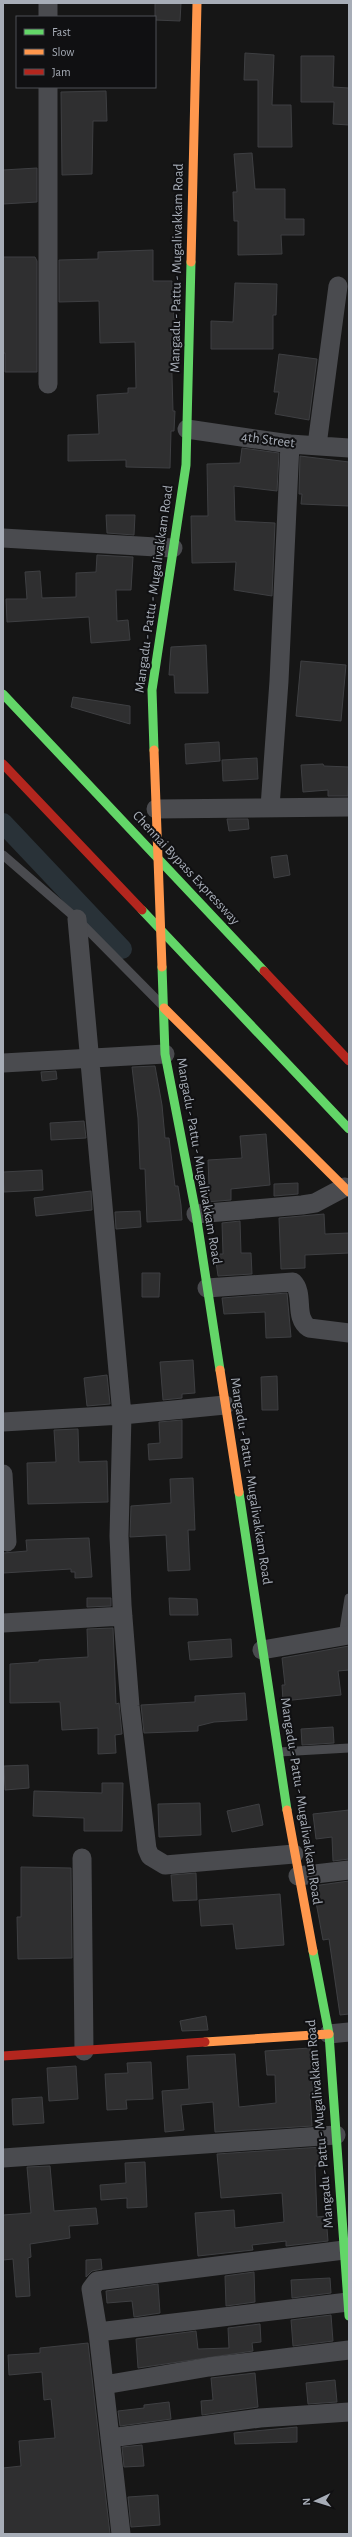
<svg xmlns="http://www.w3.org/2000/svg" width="352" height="2537" viewBox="0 0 352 2537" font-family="'Alegreya Sans',sans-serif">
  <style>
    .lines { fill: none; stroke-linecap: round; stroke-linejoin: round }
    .canal { stroke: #293238; stroke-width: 20 }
    .building { fill: #2f2f30; stroke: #3e3f42 }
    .lane { stroke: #4a4b4f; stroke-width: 9 }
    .street { stroke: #4a4b4f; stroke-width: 19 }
    .fast { stroke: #63d668; stroke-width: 9 }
    .slow { stroke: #ff974d; stroke-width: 9 }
    .jam { stroke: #b3261e; stroke-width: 9 }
    .labels { text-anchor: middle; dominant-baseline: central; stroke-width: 4; stroke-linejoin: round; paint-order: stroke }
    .street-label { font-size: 14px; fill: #a7adb7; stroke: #101012 }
  </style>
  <rect width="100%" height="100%" fill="#161616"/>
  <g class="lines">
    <path class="canal" d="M3,823L122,949"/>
  </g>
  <path class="building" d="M155,3H181L180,21L155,20Z
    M245,53L274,55L272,105H291L292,147H258V80H244Z
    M301,56H334L333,87L349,88V125L333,124L334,102H301Z
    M106,91L107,121H93L92,174L62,175L61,92Z
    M252,153L255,189H285V219H304V235H281L282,254L238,255V221H234L233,192H237L234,154Z
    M37,168V202L3,204V170Z
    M153,250V281H172L174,318H177L176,341H171L173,411H175L174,431H171L170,468L126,467V460L68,461V435L99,434L97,395L128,393V388H136L135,342L100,343L99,301L59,302V260L98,259V252Z
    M3,257H35L37,261V372H5V353H3Z
    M235,283L277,284L276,315H273V349H211V321L233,322Z
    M279,354L317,359L309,420L275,414L279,392H274Z
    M242,448L279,453L277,491L234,486L235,521L275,523L272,596L234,590L236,562L192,563L191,516H208L207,464L240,463Z
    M300,456L349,462V506L301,504L302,494H299Z
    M106,515H135L134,535L107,533Z
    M97,555L133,557L131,590H116L117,621L128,620L130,640L91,643L89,617L7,622L6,599H27L25,572L40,571L42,598L76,597V573L96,572Z
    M206,645L208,693H175L174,675H169L171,647Z
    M301,661L346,665L341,721L296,716Z
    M73,697L130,706V724L71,707Z
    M219,742L220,761L186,764L185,744Z
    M257,758L258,779L223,781L222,760Z
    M323,764L324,766L349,767L348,796H328V790L303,792L301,765Z
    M227,819H248L249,829L229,831Z
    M287,855L290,875L274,878L271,857Z
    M155,1066L162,1105L165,1138H169L175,1186H178L181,1205L182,1220L147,1222L145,1169H140L138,1118L132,1067Z
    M56,1071L57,1079L42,1081L41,1072Z
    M84,1121L86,1138L51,1140L50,1123Z
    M266,1134L270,1185L231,1189V1200L206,1202L203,1185H209L208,1160L242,1158L240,1136Z
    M42,1170L43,1190L4,1192L3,1172Z
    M298,1183V1194L274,1196V1184Z
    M91,1191L92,1210L36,1216L34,1198Z
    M140,1211L141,1227L116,1229L115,1212Z
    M324,1214L325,1234L349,1233V1253L305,1255V1268L281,1269L279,1218Z
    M240,1221L241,1253H251L252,1274L218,1276L215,1254H223L222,1223Z
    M142,1273H160L159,1297H142Z
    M287,1293L291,1337L266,1338L265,1312L224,1314L222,1298Z
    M193,1360L195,1393L182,1394V1398L163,1400L160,1362Z
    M107,1375L110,1404L87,1406L84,1378Z
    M277,1376L278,1410H262L261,1377Z
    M182,1420V1458L149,1460L148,1444L160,1443L159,1422Z
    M78,1429L79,1462L107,1461L108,1502L28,1504L27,1463L56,1462L54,1430Z
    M193,1478L195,1530H188L190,1570L168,1571L166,1535L130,1537L131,1506L171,1503L170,1479Z
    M89,1538L92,1577L75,1578V1572H71V1569L3,1573V1553L27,1551L26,1540Z
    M87,1598H111V1606L87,1607Z
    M169,1598L197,1599L198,1615H170Z
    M113,1628L116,1704L119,1703L122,1734L115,1735L116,1753L98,1754V1728L62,1730L60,1702L10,1703V1664L39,1662V1660L88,1657L87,1629Z
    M231,1639L232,1657L190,1660L188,1642Z
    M349,1646V1670L338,1671L341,1695L283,1701L282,1685H285L282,1658Z
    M245,1693L247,1720L214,1722L198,1726V1731L144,1733L141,1705L195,1702V1696Z
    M333,1727L334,1743L302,1745L301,1729Z
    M28,1765L29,1788L5,1790L4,1766Z
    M102,1783H123L122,1831H84V1818L33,1816L34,1791L102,1793Z
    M200,1803L201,1835L159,1837L158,1804Z
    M259,1804L263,1825L232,1832L227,1811Z
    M349,1810V1859L333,1861L332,1837L316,1839L313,1814Z
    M21,1867L71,1868L72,1958L18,1959L17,1917H21Z
    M196,1873L197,1900L173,1901L171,1875Z
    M349,1881V2014L340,2015L329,1939L323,1940L313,1886Z
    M280,1894L284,1945L236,1949L233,1924L201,1926L199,1900Z
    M206,2016L208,2030L182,2031L180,2021Z
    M310,2048L313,2094H310L312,2126L215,2132L213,2102L181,2105L184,2130L165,2132L162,2091L189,2089L187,2056L235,2054L239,2107L276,2103L275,2075H267L265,2051Z
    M151,2062L153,2099L126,2100L127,2109L107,2110L105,2074L128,2073L127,2063Z
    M76,2066L78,2099L49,2101L47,2068Z
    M42,2097L44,2123L13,2125L12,2099Z
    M322,2147L323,2166H315L317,2217L326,2216L328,2241L286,2246V2241L252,2245L253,2250L198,2256L195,2213L234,2210L235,2228L284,2222L282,2193L221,2198L217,2154Z
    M145,2162L147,2207L127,2208V2198L101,2200L100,2185L126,2183L125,2163Z
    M50,2166L54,2211L96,2208L98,2224L69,2226L70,2238L30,2244L31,2257L28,2258L30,2296L16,2297L13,2259L3,2260V2215L31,2213L27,2167Z
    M101,2259L102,2269L92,2271L86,2277V2260Z
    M254,2272L255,2302L226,2306L225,2276Z
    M330,2278L331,2293L292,2298L291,2280Z
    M158,2284L160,2313L134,2317L132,2301L107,2303L106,2291Z
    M331,2315L333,2341L293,2346L291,2320Z
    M260,2324L261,2342L252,2343L253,2351L138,2368L136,2339L196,2331L198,2349L229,2348L228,2328Z
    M88,2343L110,2534H3V2468L21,2466L19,2441L55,2438L51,2399L44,2400L42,2372L9,2375L8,2355L40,2353V2348Z
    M255,2373L258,2407L202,2415L201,2401L213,2400L211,2378Z
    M335,2380L337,2402L308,2404L306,2383Z
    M169,2402L171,2419L120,2426L118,2411L144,2408V2405Z
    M297,2427V2442L235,2444L234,2433Z
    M142,2445L144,2466L124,2467L122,2447Z
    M158,2495L160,2525L131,2527L128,2497Z"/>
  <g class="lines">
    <path class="lane" d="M3,855L77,919L161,1004
      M343,1636L349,1598
      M279,1752L349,1748"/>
    <path class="street" d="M48,17V3
      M48,384V87
      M187,429L290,444L349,448
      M317,445L338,286
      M3,538L173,548
      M270,807L279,681L290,444
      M156,809L349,807
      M77,919L122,1415L119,1536L122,1605L130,1706L147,1849L150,1856L165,1865L294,1854
      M3,1063L165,1054
      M196,1214L302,1205L315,1203L345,1187
      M207,1288L293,1282C305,1294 293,1317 309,1328L349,1333
      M3,1422L122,1415L225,1405
      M3,1474L7,1542
      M3,1623L123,1616
      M262,1650L349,1635
      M82,1858L84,2051
      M298,1876L349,1870
      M329,2034L349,2032
      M3,2158L336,2135
      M98,2332L91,2289L97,2281L344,2250
      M104,2385L209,2367L349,2350
      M110,2438L260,2418L349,2412
      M121,2534L98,2332L348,2302"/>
    <path class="fast" d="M3,694L264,971
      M154,750L152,690L186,465L191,262
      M142,910L349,1129
      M162,967L165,1054L196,1214L220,1370
      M239,1492L287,1810
      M313,1951L329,2034L349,2316"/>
    <path class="slow" d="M191,262L197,3
      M154,750L162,967
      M164,1008L349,1192
      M220,1370L239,1492
      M287,1810L313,1951
      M205,2042L329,2034"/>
    <path class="jam" d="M3,764L142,910
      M264,971L349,1061
      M3,2056L205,2042"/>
  </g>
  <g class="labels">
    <g class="street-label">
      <text transform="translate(177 268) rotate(-89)">Mangadu - Pattu - Mugalivakkam Road</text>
      <text transform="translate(268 440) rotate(7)">4th Street</text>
      <text transform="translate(154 589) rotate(-82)">Mangadu - Pattu - Mugalivakkam Road</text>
      <text transform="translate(186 868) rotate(47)">Chennai Bypass Expressway</text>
      <text transform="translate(199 1161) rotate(80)">Mangadu - Pattu - Mugalivakkam Road</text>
      <text transform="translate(251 1481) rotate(81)">Mangadu - Pattu - Mugalivakkam Road</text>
      <text transform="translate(301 1801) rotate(81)">Mangadu - Pattu - Mugalivakkam Road</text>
      <text transform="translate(320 2124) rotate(-95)">Mangadu - Pattu - Mugalivakkam Road</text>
    </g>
  </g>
  <rect width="352" height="2537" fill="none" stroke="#a7adb7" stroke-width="8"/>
  <rect x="16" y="16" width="140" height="72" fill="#101012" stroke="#4c4f54"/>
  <rect x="24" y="29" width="20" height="6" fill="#63d668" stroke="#4c4f54"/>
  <text x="52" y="36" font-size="12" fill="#a7adb7">Fast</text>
  <rect x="24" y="49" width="20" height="6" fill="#ff974d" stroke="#4c4f54"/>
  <text x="52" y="56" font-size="12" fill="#a7adb7">Slow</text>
  <rect x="24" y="69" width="20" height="6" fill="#b3261e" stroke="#4c4f54"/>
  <text x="52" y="76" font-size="12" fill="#a7adb7">Jam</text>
  <g transform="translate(316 2501) rotate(266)" stroke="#101012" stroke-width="3" paint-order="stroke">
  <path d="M0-3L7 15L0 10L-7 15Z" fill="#a7adb7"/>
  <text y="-6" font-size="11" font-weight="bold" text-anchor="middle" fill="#a7adb7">N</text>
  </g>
</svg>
